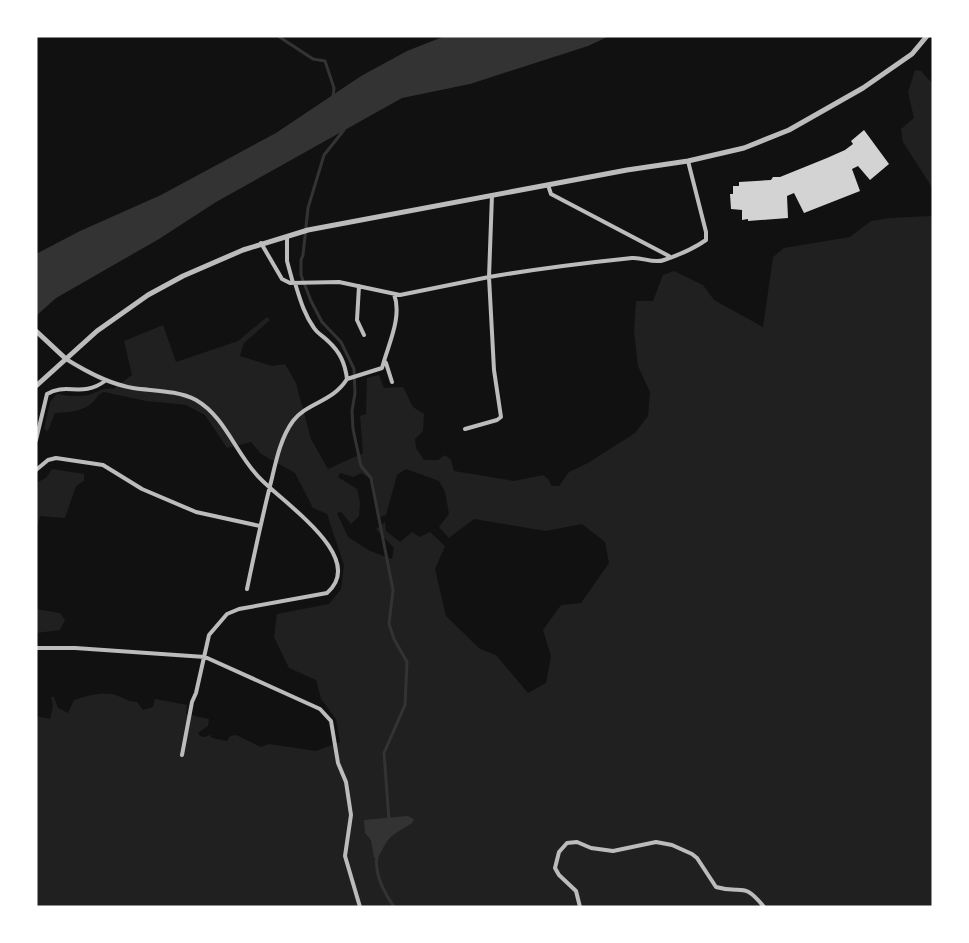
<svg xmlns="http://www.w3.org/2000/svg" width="969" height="943" viewBox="0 0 969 943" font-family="Inter,sans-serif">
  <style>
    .green { fill: #202020; fill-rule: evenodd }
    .water { fill: #333 }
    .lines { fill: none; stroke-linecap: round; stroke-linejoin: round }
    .stream { stroke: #333; stroke-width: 3 }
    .building { fill: #d3d3d3 }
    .minor { stroke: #bcbcbc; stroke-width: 4 }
    .tertiary { stroke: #bcbcbc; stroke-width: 5 }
  </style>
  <rect width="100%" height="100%" fill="#111"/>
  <path class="green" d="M915,70L921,71L933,84V189L903,142L901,129L914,118L908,92Z
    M933,211V907H36V716L50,719L53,706L51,697H54L58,708L68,713L74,700C87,696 104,690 118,696C126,699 129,702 137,702L143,710L153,707L155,699L187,705L186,714L209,719L208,726L198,733L200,736L205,737L210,735L212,738L227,741L230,736L236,735L261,747L269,744L316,751L340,742L336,719L321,699L316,680L289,668L274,637L277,614L329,604L341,589L344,565L327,514L313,508L295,473L261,454L251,442L227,448L205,415L186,405L146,401L104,392C97,394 98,397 93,402C83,412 68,412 55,413L48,431L44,429L50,402L57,394C68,396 77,397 88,395C98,393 102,387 113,389L132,375L124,341L163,325L176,362L238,341L267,317L270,320L244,343L240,356L272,366L285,364L296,383L311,439L328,469L363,453L360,416L366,414L367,378L379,375L384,388L403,387L413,407L424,414L423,431L415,439L416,448L424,460H438L445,455L451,460L454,471L514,481L543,475L548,479L552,486H559L569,472L588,463L635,433L648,416L650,392L638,366L634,331L636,301H653L663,275L674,271L703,285L714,300L763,327L773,257L784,248L850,237L871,221L890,218L931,216ZM406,469L439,481L445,492L449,514L439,527L449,538L474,519L546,531L582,524L605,542L609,563L581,603L561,605L543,630L551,656L546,683L528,693L496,655L480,649L446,616L435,569L445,546L430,532L420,537L412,532L400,542L386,531L385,522L376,529L394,548L392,559L370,551L348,537L337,513L341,512L351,524L359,516L360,502L357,489L338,477L340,473L353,477L361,473L373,480L380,517L386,515L397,475Z
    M52,469L84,474V481L76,486L65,518L40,516L36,530V488L38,482L46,478Z
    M36,609L60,613L65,620L60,630L36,633Z"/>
  <path class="water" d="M445,36H609L588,46L470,84L402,98L216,202L159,239L56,298L36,316V254L80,231L161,195L276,133L361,76L407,51Z
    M407,816L414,819L412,823C390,837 390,834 378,858H374L371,840L365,833L364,820Z"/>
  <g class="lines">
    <path class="stream" d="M278,36L313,59L325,61L334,88L333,97
      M344,130L324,155L308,208L303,255L301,260V275L311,301L322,322L341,342L354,369L355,393L352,411L353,429L361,466L371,478L393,590L389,624L394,639L407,662L405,705L384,753L389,820
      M377,856C374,874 384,892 394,907"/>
  </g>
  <path class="building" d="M864,130L889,164L870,180L858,166L852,169L860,191L804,213L794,193L787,196L788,218L748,221V219L742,220V210L731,209L730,194H733V186H739V182L771,180L773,177H780L827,158L845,150L853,144L851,141Z"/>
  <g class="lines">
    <path class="minor" d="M548,185L551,194L669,256
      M492,195L489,277C536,269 584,263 632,258C643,257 653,264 664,260C679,255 693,249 706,240V232L688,161
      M287,237V261L293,283
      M261,243L282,279L290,283L339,282L400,295L489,277L494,370L501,417L497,420L465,429
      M295,283C300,299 304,314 314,328C318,334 323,336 328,341C340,352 345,363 347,379L382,368L384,361
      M359,286L357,320L364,335
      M66,359C87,372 109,384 133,388C153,391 177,390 196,400C224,416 235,451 256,474C276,499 370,556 327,593L239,609L227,614L209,635L196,693L192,702L182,755
      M392,382L386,363L384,361C390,341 402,315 394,294
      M36,440L47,394C66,382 82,398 105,381
      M36,470L48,460L56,458L103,465L142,489L196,512L260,526
      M247,589C254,555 261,523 269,490C275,467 279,440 293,421C306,403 333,402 347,379
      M36,648H75L205,657L320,709L331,721L338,763L346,782L351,815L345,856L360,907
      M580,907L576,891L559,875L555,868L559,852L567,843L577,842L591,848L613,851L656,842L672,845L692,854L697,858L716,887C743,895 742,880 764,907"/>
    <path class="tertiary" d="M36,331L66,359
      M36,386L97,331L148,295L183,276L243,250L308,230L627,170L688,161L744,148L789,130L863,88L912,54L927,36"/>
  </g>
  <rect width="969" height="943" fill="none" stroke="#ffffff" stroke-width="75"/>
</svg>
